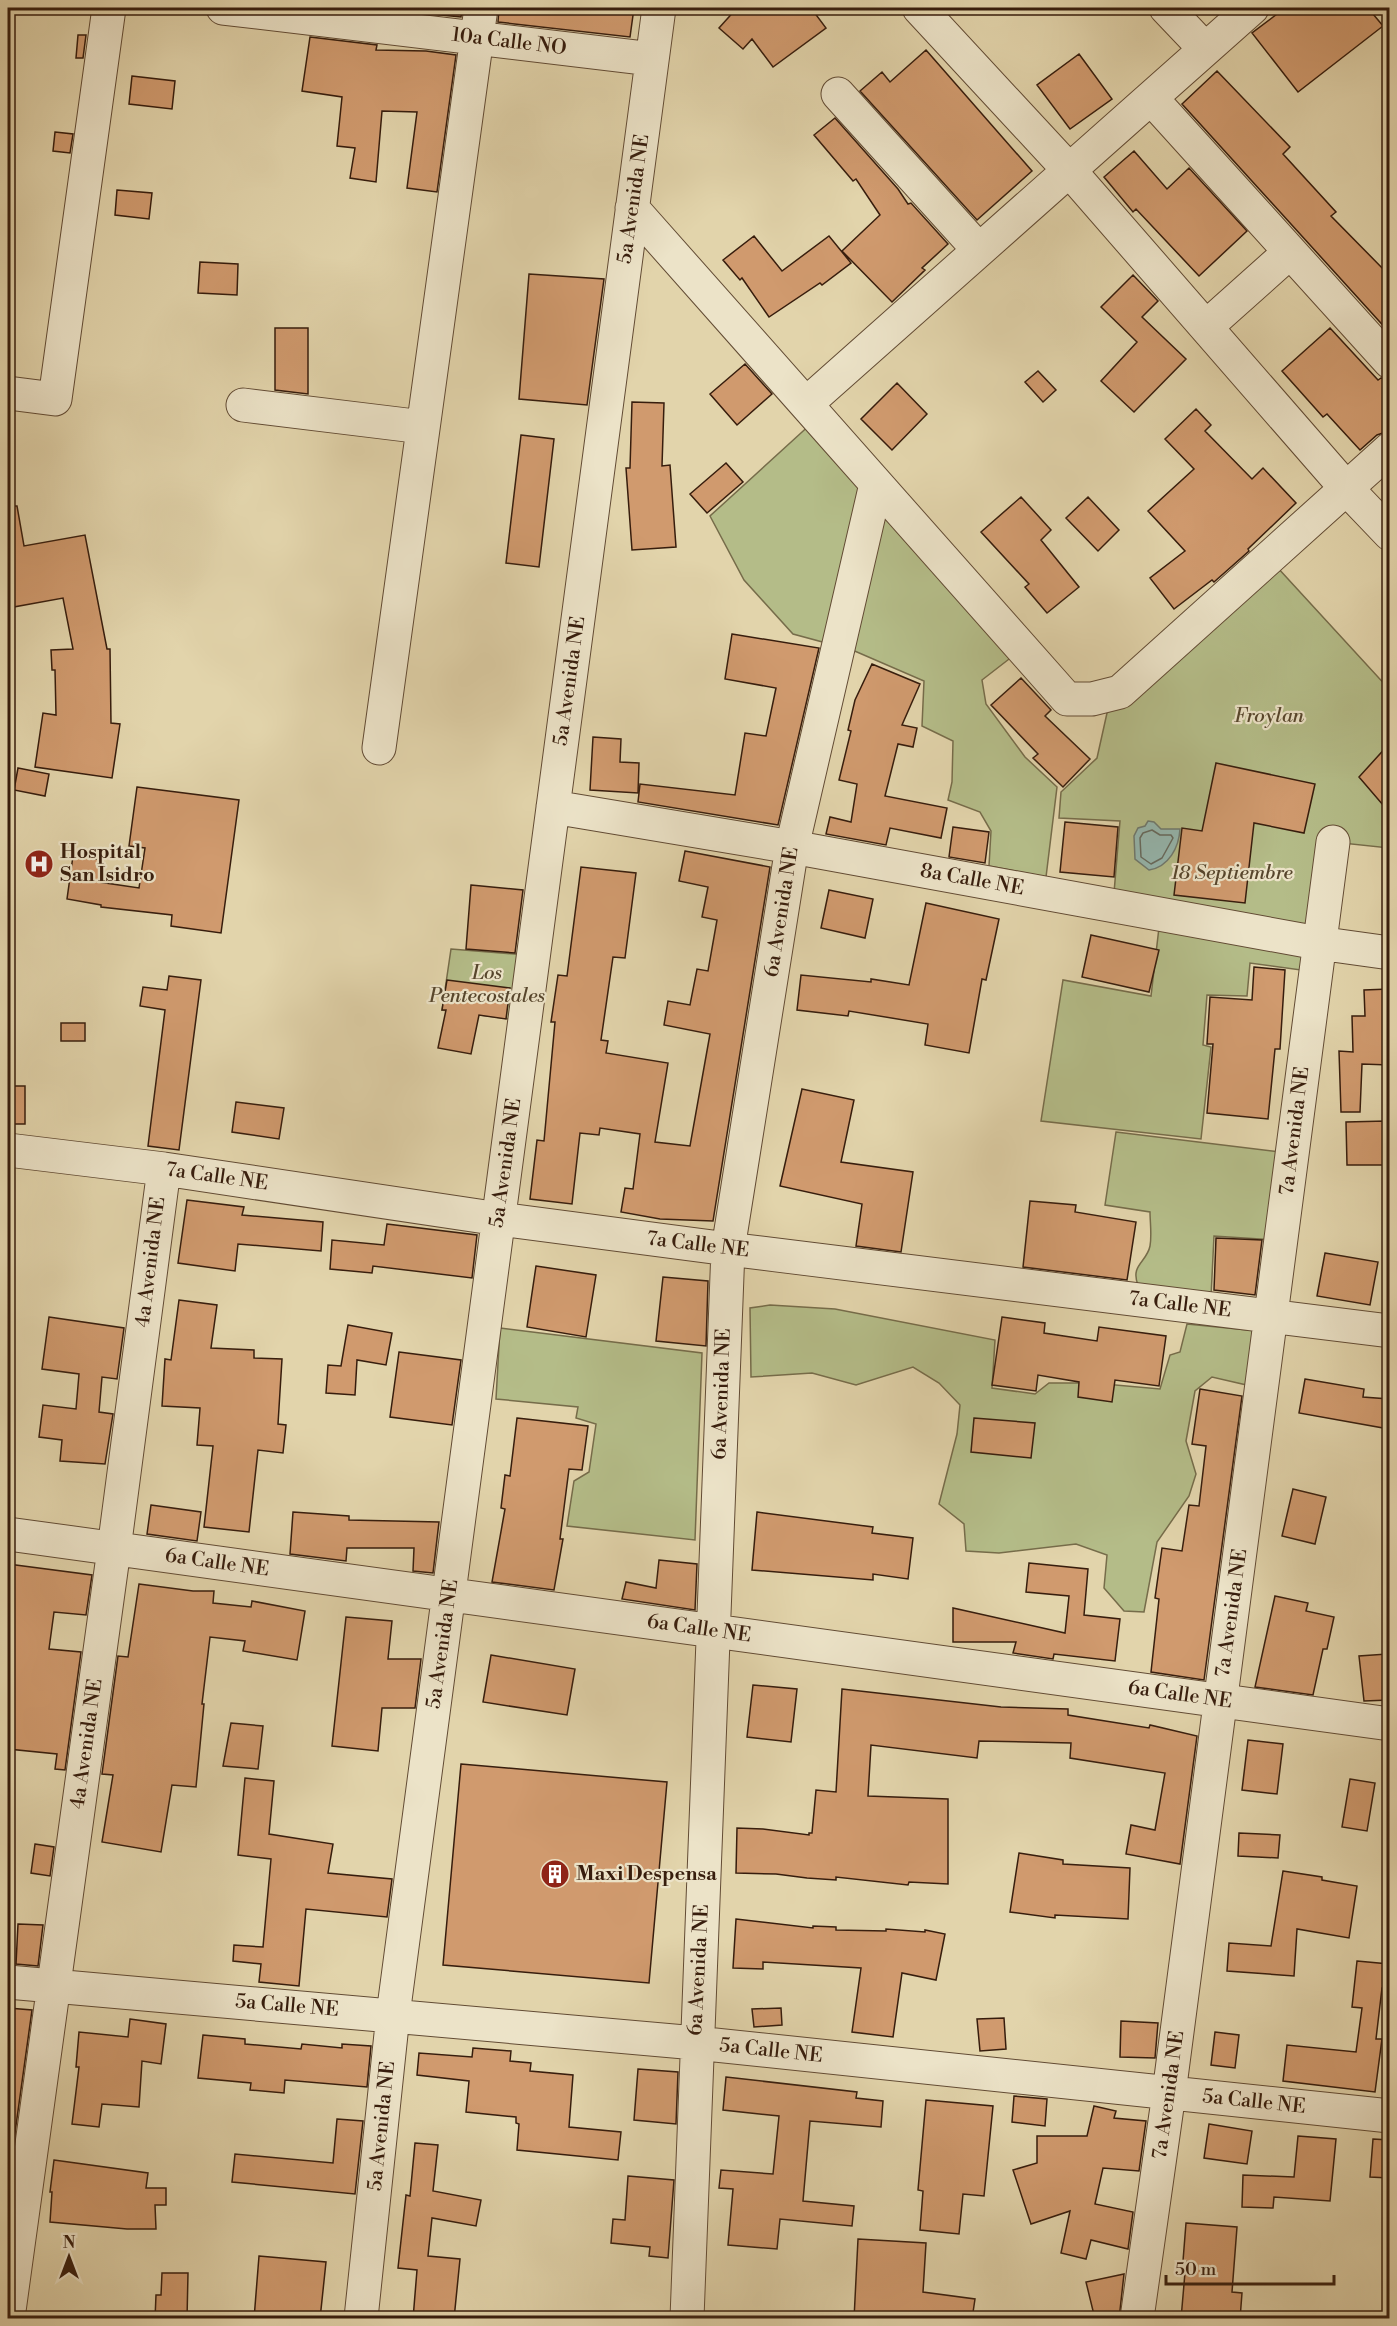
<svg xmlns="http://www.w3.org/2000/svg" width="1397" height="2326" viewBox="0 0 1397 2326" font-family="'Libre Bodoni',serif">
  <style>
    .green { fill: #b4bc88; stroke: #766c4a; stroke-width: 1.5 }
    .water { fill: #95b7af; stroke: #6f796e; stroke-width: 1.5 }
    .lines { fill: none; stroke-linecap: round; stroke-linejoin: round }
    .shore { stroke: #666a5e; stroke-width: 1.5 }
    .building { fill: #d09a6e; stroke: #371d0d; stroke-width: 1.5 }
    .minor-casing { stroke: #624b34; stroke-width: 35 }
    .minor { stroke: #ece3c8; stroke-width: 33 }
    .labels { text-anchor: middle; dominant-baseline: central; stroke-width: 4.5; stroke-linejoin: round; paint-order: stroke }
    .street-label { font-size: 20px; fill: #371d0d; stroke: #ece3c8 }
    .park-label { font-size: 20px; font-style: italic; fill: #56452c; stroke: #ece3c8 }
    .poi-label { font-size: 20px; font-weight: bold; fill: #371d0d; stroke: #ece3c8; text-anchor: start }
  </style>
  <rect width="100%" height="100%" fill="#e2d4ab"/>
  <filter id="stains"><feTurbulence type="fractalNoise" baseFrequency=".00333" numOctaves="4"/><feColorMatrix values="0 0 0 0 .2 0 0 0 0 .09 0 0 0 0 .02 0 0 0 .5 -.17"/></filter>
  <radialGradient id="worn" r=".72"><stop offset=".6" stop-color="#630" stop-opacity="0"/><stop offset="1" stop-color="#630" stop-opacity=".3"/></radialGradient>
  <path class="green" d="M813,422L868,486L830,644L793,634L744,580L710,516Z
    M880,506L1013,656L982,680L986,704L1025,757L1057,787L1046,877L989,866L991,831L980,812L948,800L952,782L953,741L922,726L924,681L850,649Z
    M1277,567L1389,689V848L1333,842L1318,943L1113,905L1120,821L1059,818L1061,792L1097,758L1109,704Z
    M1160,919L1312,947L1308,971L1250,963L1247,996L1207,995L1203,1045L1211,1047L1201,1139L1041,1121L1063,980L1151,996Z
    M451,949L527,955L518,1020L442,1010Z
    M1116,1132L1288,1153L1276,1240L1214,1236L1211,1297L1138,1285C1130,1265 1147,1262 1150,1246C1152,1235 1150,1222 1150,1212L1105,1205Z
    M770,1305L835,1309L995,1340L992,1388L1035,1394L1049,1383H1093L1160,1389L1170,1355L1180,1352L1187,1324L1258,1331L1251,1386L1212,1377L1195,1391L1186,1441L1196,1474L1189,1496L1157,1542L1144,1612L1124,1611L1104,1588L1107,1555L1076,1544L999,1553L966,1551L964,1524L939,1504L957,1434L960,1405L939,1383L913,1367L856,1385L812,1373L751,1377L750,1308Z
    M500,1328L702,1353L695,1540L567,1526L574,1481L589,1472L596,1424L576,1418L578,1407L496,1399Z"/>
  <path class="water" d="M1148,821L1154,822L1161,829H1180C1179,847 1169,867 1149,870L1135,859L1134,836L1138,828L1145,826Z"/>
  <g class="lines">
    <path class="shore" d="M1152,830L1160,835H1171L1173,838L1162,858L1151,864L1141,857L1140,838L1143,833Z"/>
  </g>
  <path class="building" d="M432,8H462L461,17L431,14Z
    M499,8H634L630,37L498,22Z
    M737,8H811L826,28L773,67L752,39L743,49L719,28Z
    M1285,8H1368L1383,26L1298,92L1252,33Z
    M78,35H86L83,58H76Z
    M310,37L377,45L376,50L426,51L456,55L437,192L407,188L417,112L382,111L376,182L350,178L355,148L337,146L342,97L302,91Z
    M926,50L1032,171L977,220L860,91L882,72L890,82Z
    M1079,54L1112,99L1070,129L1037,85Z
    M1217,71L1290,147L1283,154L1336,212L1331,216L1389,275V332L1182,104Z
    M132,76L175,81L172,109L129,104Z
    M835,118L898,189L908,204L911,203L948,244L922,268L925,270L892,302L842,251L880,215L856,179L853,181L814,135Z
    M55,132L73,134L70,153L53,151Z
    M1134,151L1167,189L1189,168L1247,231L1199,276L1136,209L1133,212L1104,177Z
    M117,190L152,193L149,219L115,215Z
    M754,236L782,271L829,236L851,263L822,285L820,283L769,317L742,278L740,280L723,260Z
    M200,262L238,264L237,295L198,293Z
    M529,274L604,279L587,405L519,399Z
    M1133,275L1158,301L1142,317L1186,359L1134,412L1101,381L1137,342L1101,307Z
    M275,328H308V394L275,390Z
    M1330,328L1378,380L1381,378L1389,380V431L1377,435L1360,450L1327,414L1323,417L1282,371Z
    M745,364L772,394L737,425L710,394Z
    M1038,371L1056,390L1043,402L1025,382Z
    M897,383L927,414L892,450L861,419Z
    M632,402L664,403L662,466L670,465L676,547L632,550L626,468H630Z
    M1196,409L1211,425L1205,431L1252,479L1263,468L1296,503L1248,549L1249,551L1214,582L1212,580L1174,609L1150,578L1185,551L1148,511L1194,469L1165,439Z
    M521,435L554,439L539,567L506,563Z
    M726,463L743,482L707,513L690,494Z
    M1021,497L1051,530L1041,540L1079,587L1047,613L1025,587L1029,584L981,532Z
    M1088,497L1119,530L1098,551L1066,518Z
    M8,506H17L24,546L85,535L107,649H110L111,723L120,724L112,778L35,767L43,713L56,715L55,670H52L51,650L73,649L63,598L8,608Z
    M732,634L819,648L778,825L638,802L640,784L735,795L745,733L766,736L776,688L725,679Z
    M872,664L920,684L902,725L917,728L913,747L898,744L885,796L947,808L941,838L890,828L886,845L826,834L830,817L851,822L857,784L839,780L851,731L848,730L855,700Z
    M1021,678L1051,710L1045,716L1090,759L1063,787L1033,758L1038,754L991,705Z
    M593,737L621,739L620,762L639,763L638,793L590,790Z
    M1389,744V812L1359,777Z
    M1216,763L1315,784L1304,833L1254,823L1245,903L1174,895L1182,828L1202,831Z
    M18,768L49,774L45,796L14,790Z
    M137,787L239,800L221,933L171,926L172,915L101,907V905L67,899L73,856L102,860L99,882L139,888L145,848L129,846Z
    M1065,822L1118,827L1114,877L1060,872Z
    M953,827L989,832L985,863L949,857Z
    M685,851L770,867L713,1221L660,1219L621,1212L625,1188L633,1189L640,1134L600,1128L599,1135L580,1133L572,1204L530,1199L537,1140L544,1141L555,1022H551L558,975L567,976L581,867L636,873L625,958L613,957L601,1040L608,1041L606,1053L668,1063L655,1142L690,1146L710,1034L664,1025L668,1001L690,1005L697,969L708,971L717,920L702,917L708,887L679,881Z
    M471,885L523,890L515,953L466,949Z
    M829,890L873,899L865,938L821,928Z
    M926,903L999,919L986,980L982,979L969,1053L925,1045L928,1024L849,1011L848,1016L797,1010L801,975L871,982V979L909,985Z
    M1091,935L1159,950L1149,992L1082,977Z
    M1254,967L1285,970L1280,1049H1275L1268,1119L1207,1113L1213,1044H1207L1210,997L1252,1000Z
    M169,976L201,980L179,1150L148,1146L165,1010L140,1006L143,987L167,990Z
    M447,980L510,988L506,1019L479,1015L471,1054L438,1048L446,1010H442Z
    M1389,989V1065L1362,1064L1360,1112H1341L1339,1051L1353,1052L1352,1016H1365L1364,990Z
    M61,1023H85V1041H61Z
    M8,1086H25V1124H8Z
    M802,1089L854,1100L841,1162L913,1172L901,1252L856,1246L862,1204L780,1186Z
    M236,1102L284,1108L279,1139L232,1132Z
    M1386,1121L1387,1165H1347L1346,1122Z
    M187,1200L244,1207L242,1215L323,1222L321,1251L238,1244L235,1271L178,1263Z
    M1030,1201L1076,1205L1075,1212L1136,1222L1127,1280L1023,1267Z
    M387,1224L477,1235L472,1278L373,1266L372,1273L330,1269L332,1240L384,1245Z
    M1216,1238L1262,1240L1255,1295L1214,1290Z
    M1325,1253L1378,1262L1370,1305L1317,1296Z
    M536,1266L596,1275L586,1337L527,1327Z
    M663,1277L708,1281L706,1346L656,1341Z
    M179,1300L217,1305L211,1348L254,1350V1358L282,1359L278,1424L286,1425L283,1453L258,1450L249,1532L204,1527L213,1446L197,1445L200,1408L162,1406L165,1359L171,1360Z
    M49,1317L124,1328L117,1379L102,1377L99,1412L113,1414L105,1464L60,1461L62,1440L39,1437L43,1405L76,1409L79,1374L42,1369Z
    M1002,1317L1045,1323L1044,1333L1097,1341L1099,1327L1166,1336L1159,1386L1115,1380L1112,1402L1078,1397L1079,1382L1038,1375L1036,1391L992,1385Z
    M348,1325L392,1333L386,1365L357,1360L355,1395L326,1393L328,1365L341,1366Z
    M399,1352L461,1360L452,1425L390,1417Z
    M1305,1379L1364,1389L1363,1397L1389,1399V1429L1299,1413Z
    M1200,1389L1242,1396L1204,1680L1151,1672L1159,1599L1155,1598L1162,1548L1182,1551L1189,1505L1199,1506L1206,1446L1192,1444Z
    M517,1418L588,1426L582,1470L569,1469L560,1539H563L554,1590L492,1582L505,1509L501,1508L505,1475L510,1476Z
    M974,1418L1035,1423L1031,1458L971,1452Z
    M1293,1489L1326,1497L1315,1544L1282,1536Z
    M151,1505L201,1512L197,1541L147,1534Z
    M293,1512L349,1516V1520L439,1522L433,1573L413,1571L414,1548H347L346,1561L290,1554Z
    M757,1512L873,1527L872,1533L913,1538L908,1579L873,1574V1580L752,1570Z
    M659,1560L697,1564L695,1610L622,1599L626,1582L656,1588Z
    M1029,1563L1088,1569L1084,1615L1120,1619L1115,1661L1054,1654L1053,1659L1013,1653L1016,1642H953V1608L1065,1633L1069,1596L1026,1592Z
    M8,1564L92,1575L86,1615L54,1612L49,1649L81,1652L65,1770L55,1769L57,1754L8,1749L10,1691L8,1690V1687L13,1669L8,1668Z
    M139,1584L193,1591H214L213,1603L251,1607L252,1601L305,1611L297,1660L243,1651L245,1641L210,1637L202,1704H204L196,1787L172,1785L161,1852L102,1842L113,1775L102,1774L118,1656L128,1657Z
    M1275,1596L1308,1603L1306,1611L1334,1617L1327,1649H1323L1313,1695L1255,1687Z
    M346,1617L392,1621L388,1659H421L415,1708H382L378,1751L332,1746Z
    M1387,1654L1389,1700L1364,1701L1359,1656Z
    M491,1655L575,1669L567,1715L483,1702Z
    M753,1685L797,1689L791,1742L747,1737Z
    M842,1689L1001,1707L1068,1709V1715L1149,1728L1150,1725L1197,1736L1180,1864L1126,1854L1131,1825L1155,1830L1165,1773L1070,1758L1071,1743L979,1741L977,1758L871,1745L868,1796L948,1799V1884L909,1882L908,1885L836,1877V1880L807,1878L776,1874L736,1873L737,1828L763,1829L809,1835V1833H812L816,1790L836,1792Z
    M231,1723L263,1726L258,1769L223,1766Z
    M1248,1740L1283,1744L1277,1794L1242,1790Z
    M461,1764L667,1782L649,1983L443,1965Z
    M245,1778L274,1781L269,1834L333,1844L328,1873L392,1879L387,1917L306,1909L299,1986L259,1982L261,1964L233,1961L234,1945L263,1947L271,1859L238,1855Z
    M1350,1779L1375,1783L1367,1831L1342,1827Z
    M1239,1833L1280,1835L1278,1858L1238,1856Z
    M35,1844L54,1847L50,1876L31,1873Z
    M1019,1853L1063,1860V1864L1130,1868L1128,1919L1055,1915V1918L1010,1912Z
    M1283,1871L1322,1877V1880L1357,1886L1349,1938L1297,1929L1294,1976L1227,1971L1229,1943L1271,1946Z
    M736,1919L813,1928V1926L836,1927V1930L886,1931V1929L925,1932V1930L945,1934L936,1980L902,1973L893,2037L852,2032L861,1968L763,1962V1969L733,1968Z
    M18,1924L43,1925L38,1966L16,1964Z
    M1357,1961L1389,1964V1989L1382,1988L1376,2039H1382L1375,2092L1283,2081L1287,2045L1356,2052L1362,2008L1352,2007Z
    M8,2008L32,2010L12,2154H8Z
    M781,2008L782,2025L754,2027L752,2009Z
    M1004,2018L1006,2049L980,2051L977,2019Z
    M130,2019L166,2024L161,2064L142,2061L139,2107L102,2104L99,2127L72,2124L79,2067H76L79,2032L128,2037Z
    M1121,2021L1158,2023L1155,2058L1120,2057Z
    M1215,2032L1239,2035L1235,2068L1211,2065Z
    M203,2035L245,2039V2044L301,2049L302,2044L342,2048V2044L371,2046L367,2087L285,2080L284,2093L250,2090L251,2083L198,2078Z
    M473,2048L511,2051L510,2061L531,2063L530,2071L573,2075L569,2127L621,2132L618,2160L517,2150L519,2124L516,2123V2117L466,2112L469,2081L417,2075L419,2053L472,2057Z
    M638,2069L678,2072L676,2124L634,2120Z
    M726,2077L857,2092L856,2098L883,2101L881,2127L810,2121L803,2201L854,2206L852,2226L780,2219L777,2249L728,2245L733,2189L719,2188L721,2170L773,2174L779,2116L723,2110Z
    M1014,2096L1047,2099L1045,2126L1012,2122Z
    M926,2100L993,2106L984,2196L963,2194L959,2234L920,2230L923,2191L918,2190Z
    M1094,2106L1116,2111L1114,2118L1146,2121L1139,2171L1103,2168L1095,2204L1133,2212L1128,2249L1091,2240L1086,2259L1061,2253L1070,2211L1031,2224L1013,2170L1037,2163V2136H1087Z
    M337,2119L363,2121L355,2194L232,2182L235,2154L333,2163Z
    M1209,2124L1252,2131L1247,2164L1204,2158Z
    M1298,2136L1336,2139L1330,2201L1274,2197L1273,2208L1242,2207L1243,2175L1294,2177Z
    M1373,2139L1389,2140V2178L1370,2177Z
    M415,2143L438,2145L433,2191L481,2200L476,2226L432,2218L428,2256L460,2259L454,2319H413L417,2270L398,2268L406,2195L410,2196Z
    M54,2160L148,2173L146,2188H166V2205H155L156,2229H127L50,2222L52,2192H50Z
    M628,2176L674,2180L668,2258L649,2256L650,2247L611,2243L613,2219L625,2220Z
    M1186,2223L1237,2227L1232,2292L1242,2293L1240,2319H1181L1186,2261H1183Z
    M858,2239L926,2243L923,2292L975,2299L972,2319H854Z
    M259,2256L326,2262L320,2319H254Z
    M162,2273H188L187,2319H155L156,2295H161Z
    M1124,2274L1119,2319H1095L1086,2282Z"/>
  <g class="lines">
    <g class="minor-casing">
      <path id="minor" d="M223,8L652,59
        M919,8L1069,170L1346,488L1390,534
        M1166,8L1205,49
        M838,94L979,250
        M1151,98L1390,362
        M632,208L1067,699H1092L1120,692L1390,449
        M1206,327L1290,252
        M8,393L55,399L109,8
        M806,404L1252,8
        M243,405L423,427
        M379,748L481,8
        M553,807L792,847L1318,943L1390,953
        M8,1150L164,1169L499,1219L728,1249L1390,1331
        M8,1534L1390,1724
        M8,1982L696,2043L1390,2116
        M8,2318L114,1549L164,1169
        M361,2318L393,2015L659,8
        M687,2318L728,1249L792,847L876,484
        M1137,2318L1169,2093L1333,842"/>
    </g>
    <use href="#minor" class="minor"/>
  </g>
  <defs>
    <g id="hospital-disc" transform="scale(1.5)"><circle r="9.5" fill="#8f2418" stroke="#ece3c8"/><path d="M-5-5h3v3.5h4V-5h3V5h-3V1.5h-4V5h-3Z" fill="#fff"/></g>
    <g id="building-disc" transform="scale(1.5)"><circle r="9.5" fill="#8f2418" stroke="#ece3c8"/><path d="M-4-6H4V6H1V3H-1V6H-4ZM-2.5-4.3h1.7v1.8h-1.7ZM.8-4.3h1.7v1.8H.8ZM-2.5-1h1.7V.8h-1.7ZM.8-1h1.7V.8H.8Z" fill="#fff"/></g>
  </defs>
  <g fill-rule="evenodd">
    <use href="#hospital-disc" x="39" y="864"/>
    <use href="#building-disc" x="555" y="1874"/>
  </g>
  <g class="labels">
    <g class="street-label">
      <text transform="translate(509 42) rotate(7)">10a Calle NO</text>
      <text transform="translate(634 199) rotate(-82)">5a Avenida NE</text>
      <text transform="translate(570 681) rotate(-82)">5a Avenida NE</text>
      <text transform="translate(972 880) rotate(10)">8a Calle NE</text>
      <text transform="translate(782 912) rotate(-81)">6a Avenida NE</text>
      <text transform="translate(1295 1131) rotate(-83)">7a Avenida NE</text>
      <text transform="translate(506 1163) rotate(-82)">5a Avenida NE</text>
      <text transform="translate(217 1177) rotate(8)">7a Calle NE</text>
      <text transform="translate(698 1245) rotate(7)">7a Calle NE</text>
      <text transform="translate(151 1262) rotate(-83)">4a Avenida NE</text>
      <text transform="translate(1180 1305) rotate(7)">7a Calle NE</text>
      <text transform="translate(722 1394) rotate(-88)">6a Avenida NE</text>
      <text transform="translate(217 1563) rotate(8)">6a Calle NE</text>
      <text transform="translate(1232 1613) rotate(-82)">7a Avenida NE</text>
      <text transform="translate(699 1629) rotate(8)">6a Calle NE</text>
      <text transform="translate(443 1644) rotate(-82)">5a Avenida NE</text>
      <text transform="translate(1180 1695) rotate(8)">6a Calle NE</text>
      <text transform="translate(87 1744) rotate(-82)">4a Avenida NE</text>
      <text transform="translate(699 1970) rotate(-87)">6a Avenida NE</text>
      <text transform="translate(287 2006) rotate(5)">5a Calle NE</text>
      <text transform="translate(771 2051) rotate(6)">5a Calle NE</text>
      <text transform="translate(1169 2095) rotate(-82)">7a Avenida NE</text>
      <text transform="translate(1254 2102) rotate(6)">5a Calle NE</text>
      <text transform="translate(382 2126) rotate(-84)">5a Avenida NE</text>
    </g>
    <g class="park-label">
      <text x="1269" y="716">Froylan</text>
      <text x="1232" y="873">18 Septiembre</text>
      <text x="487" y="973">Los<tspan x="487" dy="23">Pentecostales</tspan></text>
    </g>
    <g class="poi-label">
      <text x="60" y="852">Hospital<tspan x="60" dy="23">San Isidro</tspan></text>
      <text x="576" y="1874">Maxi Despensa</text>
    </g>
  </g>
  <rect width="1397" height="2326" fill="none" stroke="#e2d4ab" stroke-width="30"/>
  <rect x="9" y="9" width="1379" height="2308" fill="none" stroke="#371d0d" stroke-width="3"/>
  <rect x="15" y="15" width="1367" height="2296" fill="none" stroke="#371d0d" stroke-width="1.5"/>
  <g transform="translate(69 2257)" stroke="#ece3c8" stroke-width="4.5" paint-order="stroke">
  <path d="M0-4.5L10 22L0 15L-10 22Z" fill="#371d0d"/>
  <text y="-9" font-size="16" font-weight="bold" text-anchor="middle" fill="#371d0d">N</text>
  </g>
  <path d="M1166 2275v9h168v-9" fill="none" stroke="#371d0d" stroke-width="3"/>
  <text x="1175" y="2275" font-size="18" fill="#371d0d" stroke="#ece3c8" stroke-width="4.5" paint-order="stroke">50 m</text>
  <rect width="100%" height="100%" filter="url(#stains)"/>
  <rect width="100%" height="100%" fill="url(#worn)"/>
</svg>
